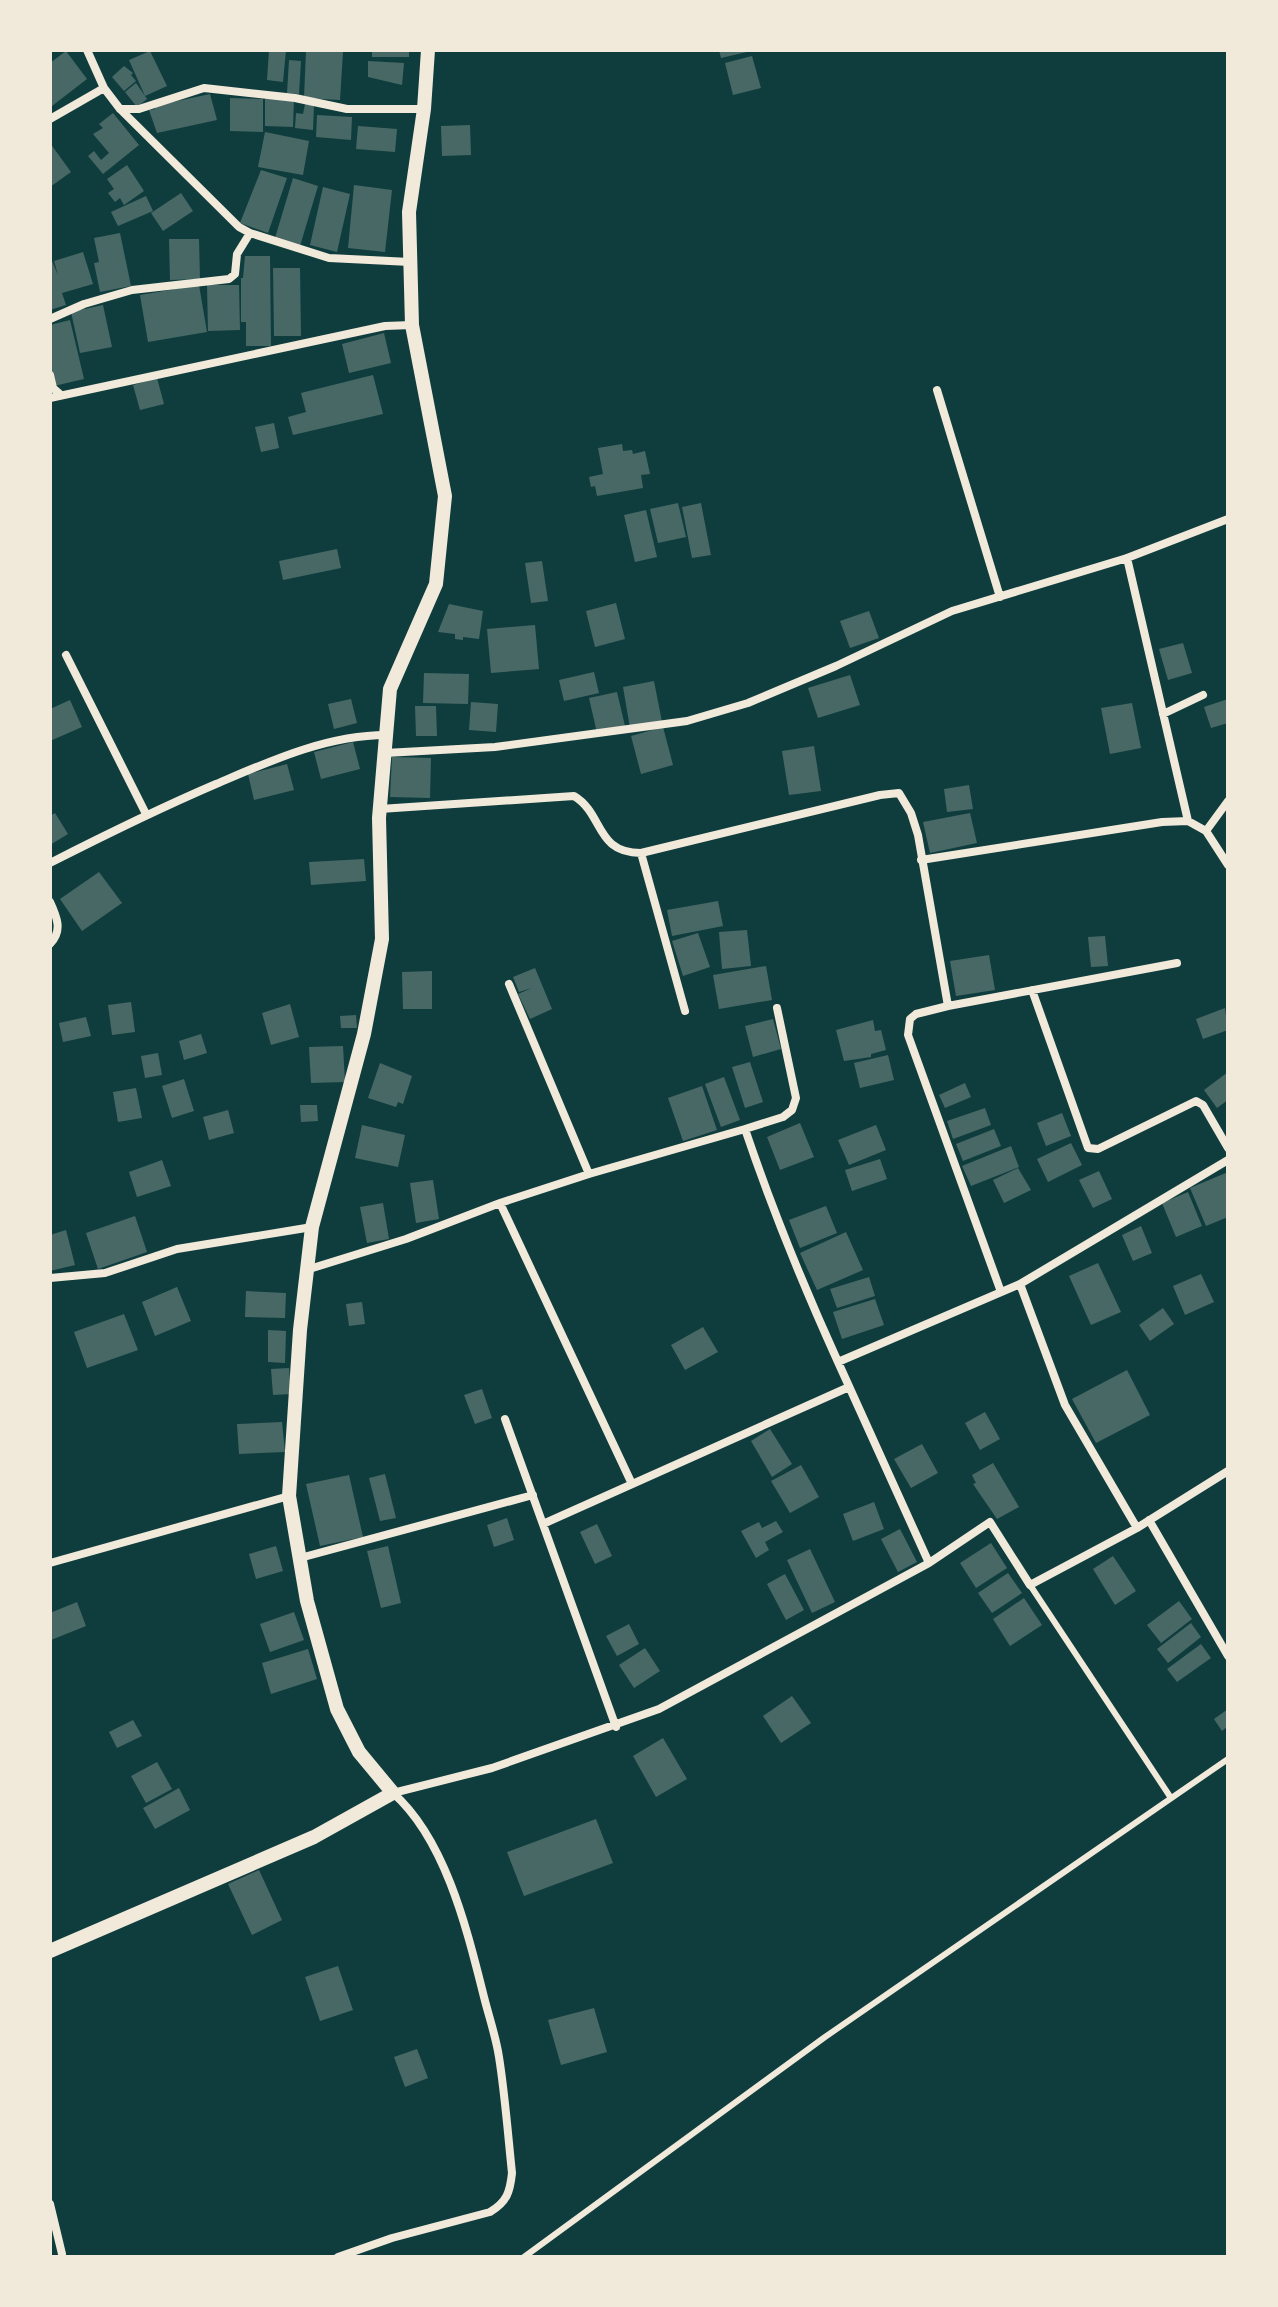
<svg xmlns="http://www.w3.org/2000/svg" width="1278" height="2307" viewBox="0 0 1278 2307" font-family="Commissioner,sans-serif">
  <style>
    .building { fill: #486865 }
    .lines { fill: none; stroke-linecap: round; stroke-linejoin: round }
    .service { stroke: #f1e9da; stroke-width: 6 }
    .minor { stroke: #f1e9da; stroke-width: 8 }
    .tertiary { stroke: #f1e9da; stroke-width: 14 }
  </style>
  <rect width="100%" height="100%" fill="#0f3d3e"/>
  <path class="building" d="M269,50H286L283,82L267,80Z
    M306,50L343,52L340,100L304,98Z
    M372,50H409V57H372Z
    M719,50H751V51L721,58Z
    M66,51L87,79L52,106L50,63Z
    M150,51L167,86L145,96L129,60Z
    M752,56L761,88L733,95L725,63Z
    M289,60L301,61L299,94L287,93Z
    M368,61L404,63L402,85L368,77Z
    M124,66L133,73L131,75L136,81L124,91L112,77Z
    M136,83L147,99L137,107L125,92Z
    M210,94L217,120L157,133L149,110L155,109L154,106Z
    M230,98L263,99V132L230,131Z
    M265,99H294L293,127L265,126Z
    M305,104L314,105L313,130L295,128L296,113L303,114Z
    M113,113L139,145L103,174L88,156L94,151L101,160L109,153L93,134L103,128L99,124Z
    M317,115L352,117L351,140L316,137Z
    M470,125L471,155L442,156L441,126Z
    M358,126L397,129L395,152L356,149Z
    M265,132L309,141L303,175L258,167Z
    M50,143L71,172L50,187Z
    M127,165L144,191L124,205L120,198L115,202L108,193L114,189L107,179Z
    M261,170L287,178L268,233L240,223Z
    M293,178L318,186L300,246L275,238Z
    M354,185L392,190L385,252L348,248Z
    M323,187L350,194L337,252L310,245Z
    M181,193L193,211L163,231L151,213Z
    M146,196L153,211L118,226L111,212Z
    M120,233L131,286L100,292L94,263L99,262L94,238Z
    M169,239H199L200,279L170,280Z
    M83,252L93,284L62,293L66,305L50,310V262L52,261L58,275L54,261Z
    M245,256H270L271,346H246V322H241V278H243Z
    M273,268H300L301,336H274Z
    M199,285L207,332L148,342L140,295Z
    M207,285H239L240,330L208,331Z
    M103,305L112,347L80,353L71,312Z
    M70,320L84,379L54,386L50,369V325Z
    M384,333L391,363L349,373L342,344Z
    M373,375L383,414L293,435L288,417L306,412L301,393Z
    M157,378L164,404L140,410L133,385Z
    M274,423L279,448L261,452L255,427Z
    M622,444L623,451L632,450L633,454L645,451L650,474L641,475L643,488L597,496L595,486L591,487L589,477L603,474L598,448Z
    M678,503L686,537L658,543L650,509Z
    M701,503L711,555L692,558L682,507Z
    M646,510L657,557L635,562L624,515Z
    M337,549L341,568L283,580L279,561Z
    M542,561L548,601L531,603L525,563Z
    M616,603L625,639L595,647L586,611Z
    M449,604L483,611L479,639L463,637V640L455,639V634L438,632Z
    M869,611L879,638L850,648L840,621Z
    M535,625L539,669L491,673L487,629Z
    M1183,643L1192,673L1168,680L1159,649Z
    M594,672L599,693L564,701L559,680Z
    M424,673L469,674L468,704L423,703Z
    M850,675L860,705L818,718L808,688Z
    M654,681L662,722L630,728L623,687Z
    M617,692L625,726L597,733L589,698Z
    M351,699L357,723L334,729L328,704Z
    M1228,699V723L1211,728L1204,707Z
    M70,700L82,727L50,741V709Z
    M471,702L498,704L496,732L469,730Z
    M1132,703L1141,748L1110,754L1101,708Z
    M415,706H436L437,736H416Z
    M663,727L673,765L641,774L631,736Z
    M353,742L360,769L321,779L314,752Z
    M814,746L821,791L789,795L782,751Z
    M392,757L431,758L430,798L390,797Z
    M287,764L294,790L254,800L248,774Z
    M969,785L973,809L947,812L944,789Z
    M55,813L68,834L50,845V816Z
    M970,813L977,843L930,853L923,822Z
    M364,859L366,881L311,885L309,862Z
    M99,872L122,903L82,931L60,899Z
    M718,901L723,926L672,936L667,910Z
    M747,930L751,966L722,969L719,932Z
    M698,933L710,967L683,976L672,941Z
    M1105,936L1108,966L1091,967L1088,937Z
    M989,955L995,990L956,996L950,961Z
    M766,966L772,1000L719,1009L713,975Z
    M535,968L552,1009L530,1019L518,994L532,988L519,992L513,977Z
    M432,971V1009H403L402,972Z
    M131,1002L135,1032L112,1035L108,1005Z
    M290,1004L299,1037L271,1045L262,1013Z
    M1225,1008L1228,1030L1203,1039L1196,1019Z
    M356,1015L357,1028H341L340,1016Z
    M86,1017L91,1036L63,1042L59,1023Z
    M773,1019L781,1049L753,1057L745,1026Z
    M873,1020L875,1031L881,1030L886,1050L871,1054V1057L844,1061L836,1030Z
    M201,1034L207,1053L184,1060L179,1041Z
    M343,1046L345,1082L311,1083L309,1047Z
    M158,1053L162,1075L145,1078L141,1056Z
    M888,1055L894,1080L860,1088L854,1063Z
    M750,1062L763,1102L745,1108L732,1067Z
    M380,1063L412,1076L403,1104L398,1102L396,1107L368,1098Z
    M1228,1072V1100L1217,1108L1204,1090Z
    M724,1077L740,1120L721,1127L705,1084Z
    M184,1079L194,1111L172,1118L162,1086Z
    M965,1083L971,1097L945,1108L939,1095Z
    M702,1086L717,1130L683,1141L668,1098Z
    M136,1088L142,1118L118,1122L113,1092Z
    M300,1105H317L318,1121L301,1122Z
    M985,1108L991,1125L953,1139L947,1121Z
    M228,1110L234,1133L209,1140L203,1117Z
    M1062,1113L1071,1136L1046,1146L1037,1123Z
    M800,1123L814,1157L780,1170L767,1137Z
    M362,1125L405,1135L398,1167L355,1158Z
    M876,1125L886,1150L849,1165L838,1140Z
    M994,1129L1001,1146L963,1161L956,1144Z
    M1071,1143L1082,1165L1048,1182L1037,1159Z
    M1011,1146L1019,1167L971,1186L962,1166Z
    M880,1159L887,1179L852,1191L845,1170Z
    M162,1160L171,1186L137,1197L129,1172Z
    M1018,1168L1031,1190L1004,1203L993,1180Z
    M1099,1171L1112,1199L1093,1208L1079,1180Z
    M1228,1172V1217L1206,1226L1190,1188Z
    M433,1180L439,1219L416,1223L410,1183Z
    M1188,1192L1202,1226L1176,1237L1162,1203Z
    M383,1203L389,1239L367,1243L360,1207Z
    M826,1206L837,1233L800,1248L789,1220Z
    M135,1216L147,1252L98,1269L86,1233Z
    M1141,1226L1152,1253L1133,1261L1122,1235Z
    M66,1230L75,1265L50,1271V1235Z
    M846,1232L863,1270L817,1290L800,1253Z
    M1098,1263L1121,1312L1091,1325L1069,1276Z
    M1201,1274L1214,1302L1185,1315L1173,1286Z
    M869,1277L875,1296L837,1308L830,1289Z
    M177,1287L191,1321L155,1336L142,1302Z
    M246,1291L286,1293L285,1318L245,1317Z
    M875,1299L884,1325L842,1339L833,1312Z
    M362,1302L365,1324L349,1326L346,1304Z
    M1163,1308L1174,1324L1150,1341L1139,1325Z
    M124,1314L138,1350L87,1368L74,1332Z
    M703,1327L718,1352L685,1370L671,1345Z
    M268,1330L286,1331L285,1363L268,1362Z
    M289,1368L291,1394L273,1395L271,1369Z
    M1127,1370L1150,1415L1096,1443L1072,1399Z
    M482,1389L492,1418L475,1424L464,1395Z
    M985,1412L1000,1439L980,1450L965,1423Z
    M282,1422L285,1452L239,1454L237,1424Z
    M770,1429L792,1464L772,1477L751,1441Z
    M922,1444L938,1473L911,1488L894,1459Z
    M993,1463L1019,1507L997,1519L973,1484L976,1483L972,1475Z
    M801,1465L819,1497L790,1513L771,1481Z
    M385,1474L396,1518L380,1521L369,1478Z
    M349,1475L363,1537L320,1546L306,1484Z
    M874,1502L884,1529L853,1541L843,1514Z
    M507,1518L514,1540L494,1547L487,1525Z
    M776,1521L783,1532L765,1542L769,1550L756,1558L741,1531L759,1522L762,1528Z
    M597,1524L612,1556L595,1564L580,1532Z
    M900,1529L917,1562L898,1572L881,1539Z
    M991,1543L1007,1568L976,1588L960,1563Z
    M276,1546L283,1571L256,1579L249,1554Z
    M388,1546L401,1603L381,1608L367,1551Z
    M810,1549L835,1602L812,1613L787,1560Z
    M1113,1556L1136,1591L1115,1605L1093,1569Z
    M1008,1573L1022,1593L992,1613L978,1593Z
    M785,1574L804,1610L786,1620L767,1584Z
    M1024,1598L1042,1625L1010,1646L993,1619Z
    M1179,1601L1192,1619L1161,1643L1147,1625Z
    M77,1602L86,1626L51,1640L50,1613Z
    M294,1612L304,1640L270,1652L260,1624Z
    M1191,1623L1201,1637L1168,1663L1157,1649Z
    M629,1624L639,1644L617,1656L606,1636Z
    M1201,1644L1211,1658L1177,1682L1167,1669Z
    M645,1648L660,1671L634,1688L619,1665Z
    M308,1649L317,1679L271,1694L262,1663Z
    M792,1696L811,1723L781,1743L763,1716Z
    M1228,1709V1726L1222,1731L1214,1719Z
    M133,1720L142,1736L117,1748L109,1732Z
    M663,1738L687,1779L656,1797L633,1756Z
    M157,1762L172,1789L146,1803L131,1776Z
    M179,1788L190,1810L155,1829L143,1808Z
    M596,1819L613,1863L524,1896L507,1852Z
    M259,1870L282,1920L252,1935L228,1884Z
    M338,1966L353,2010L320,2021L305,1977Z
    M594,2008L607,2052L561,2065L548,2020Z
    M417,2049L428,2078L405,2087L394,2057Z"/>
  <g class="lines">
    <path class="service" d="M1030,1585L1171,1798
      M524,2257L825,2037L1228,1759"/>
    <path class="minor" d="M87,50L104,88L120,109L239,227L250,233L329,258L410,262
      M120,109H139L204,88L295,98L347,109H424
      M50,119L104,88
      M50,319L84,304L132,290L229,279L235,274L237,254L250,233
      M50,375L53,388L61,395
      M937,390L1000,597
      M50,398L385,326L412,325
      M1127,558L1188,821
      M66,655L146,814
      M1163,714L1203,695
      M385,753L495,747L687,721L748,703L836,666L952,611L1127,558L1228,519
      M380,809L574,796C604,814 595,853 641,853L880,795L899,793L911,813L918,835L948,1006
      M1206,831L1228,801
      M641,853L685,1011
      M921,860L1162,822L1188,821L1206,831L1228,865
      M50,863C105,835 160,808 216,784C270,761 327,735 386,735
      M50,902C57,917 63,931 50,944
      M509,984L589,1174
      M1032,990L1088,1148L1098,1149L1196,1101L1203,1105L1228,1148
      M745,1129L783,1117L792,1110L796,1098L777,1008
      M500,1203L632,1484
      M306,1270L406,1239L500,1203L589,1174L745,1129C772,1209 803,1285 838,1362L1020,1284L1065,1405L1137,1528L1030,1585L990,1522L929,1563L838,1362
      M50,1278L105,1273L177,1249L312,1227
      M1020,1284L1228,1160
      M1001,1292L908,1035L910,1019L916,1014L948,1006L1177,963
      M505,1419L616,1727
      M1149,1520L1228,1656
      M543,1524L849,1387
      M1137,1528L1228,1471
      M300,1558L533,1495
      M50,1563L289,1496
      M393,1793L492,1768L659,1709L929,1563
      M50,2204L62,2254
      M338,2257L392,2238L490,2212C507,2202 510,2192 512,2173C508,2135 505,2095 499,2057C496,2037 489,2017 484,1997C467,1930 446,1840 393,1793"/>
    <path class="tertiary" d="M50,1951L314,1837L393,1793L359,1752L337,1709L307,1601L289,1496L300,1330L312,1227L364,1034L382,939L379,818L390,689L436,584L445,496L412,325L409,212L424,109L428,50"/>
  </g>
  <rect width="1278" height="2307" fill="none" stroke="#f1e9da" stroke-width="104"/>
</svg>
